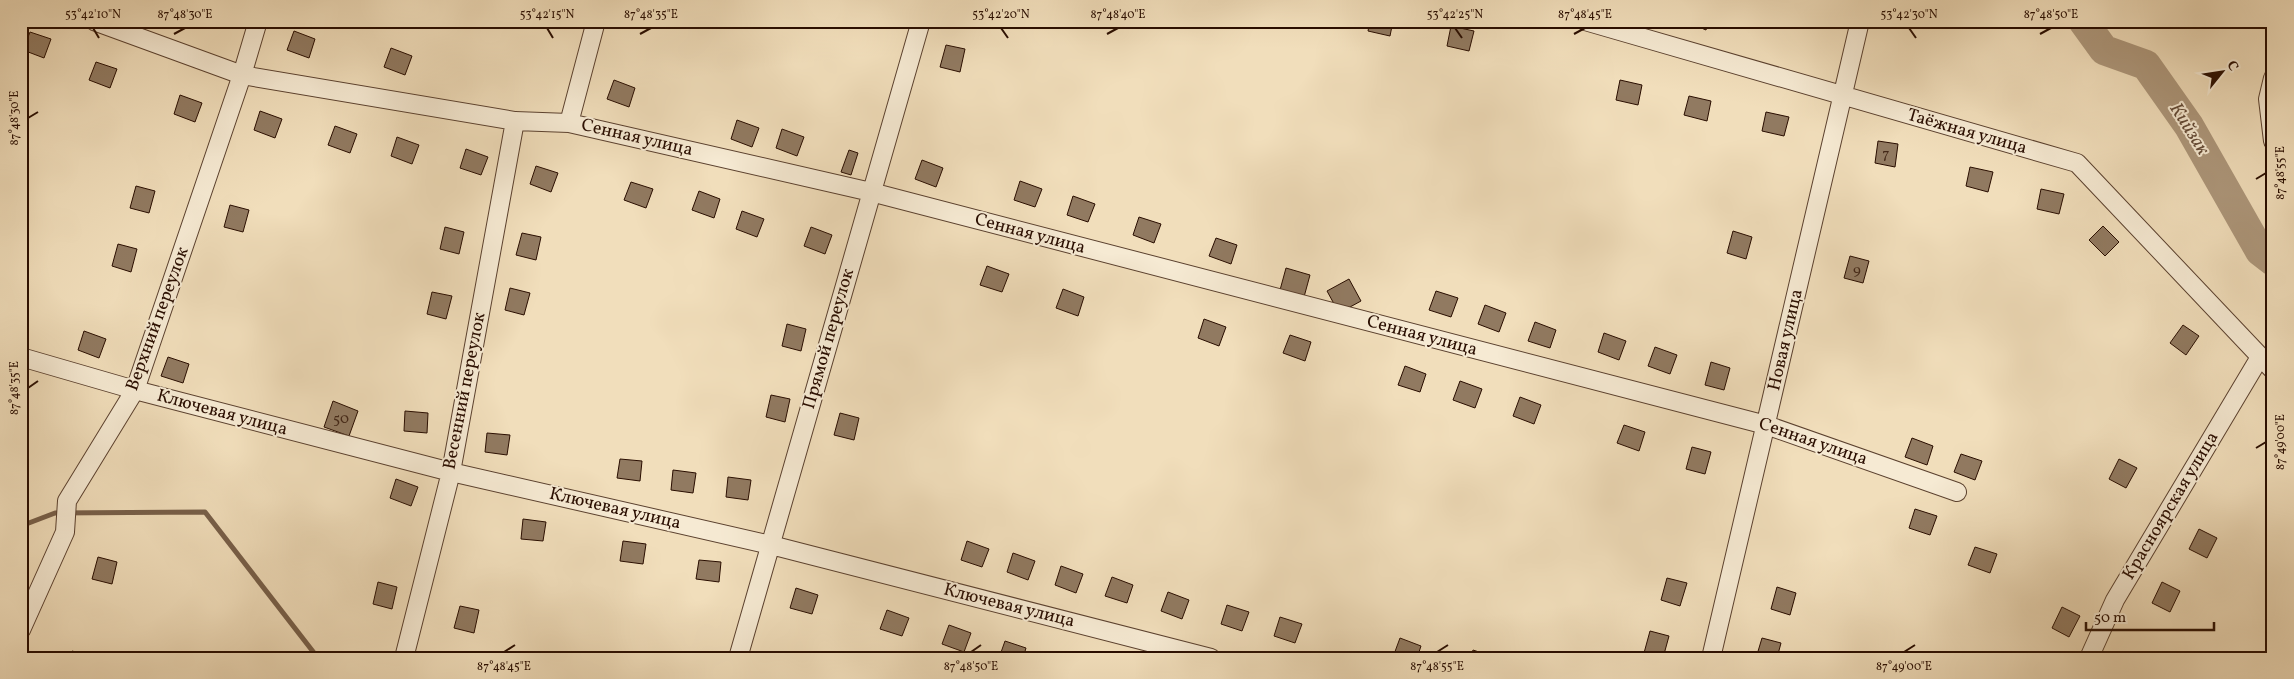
<svg xmlns="http://www.w3.org/2000/svg" width="2294" height="679" viewBox="0 0 2294 679" font-family="Vollkorn,serif">
  <style>
    .lines { fill: none; stroke-linecap: round; stroke-linejoin: round }
    .stream { stroke: #78604a; stroke-width: 5 }
    .river { stroke: #ad977b; stroke-width: 30 }
    .building { fill: #917a61; stroke: #290d00 }
    .minor-casing { stroke: #5b412f; stroke-width: 20 }
    .minor { stroke: #f6ead3; stroke-width: 18 }
    .ticks { fill: none; stroke: #290d00; stroke-width: 2 }
    .labels { text-anchor: middle; dominant-baseline: central; stroke-width: 4; stroke-linejoin: round; paint-order: stroke }
    .number-label { font-size: 15px; fill: #432818 }
    .street-label { font-size: 18px; fill: #290d00; stroke: #f6ead3 }
    .water-label { font-size: 19px; font-style: italic; fill: #644b37; stroke: #f6ead3 }
    .neatline { fill: none; stroke: #290d00; stroke-width: 2 }
    .ticks-label { font-size: 12px; text-anchor: middle; fill: #290d00 }
  </style>
  <rect width="100%" height="100%" fill="#f1debb"/>
  <filter id="stains"><feTurbulence type="fractalNoise" baseFrequency=".004" numOctaves="4"/><feColorMatrix values="0 0 0 0 .2 0 0 0 0 .09 0 0 0 0 .02 0 0 0 .5 -.17"/></filter>
  <radialGradient id="worn" r=".72"><stop offset=".6" stop-color="#630" stop-opacity="0"/><stop offset="1" stop-color="#630" stop-opacity=".3"/></radialGradient>
  <g class="lines">
    <path class="stream" d="M21,526L55,513L205,512L318,658"/>
    <path class="river" d="M2083,21L2104,50L2146,65L2189,126L2260,251L2273,261"/>
  </g>
  <path class="building" d="M626,21H646L645,27Z
    M1370,21H1393L1390,36L1368,31Z
    M1685,21H1709L1706,30Z
    M1451,26L1474,31L1469,51L1447,46Z
    M294,31L315,39L309,58L287,50Z
    M30,32L51,39L44,58L23,50Z
    M946,45L965,49L960,72L940,67Z
    M391,48L412,56L405,75L384,67Z
    M96,62L117,69L110,88L89,80Z
    M614,80L635,88L629,107L607,99Z
    M1620,80L1642,85L1638,105L1616,100Z
    M180,95L202,103L195,122L174,114Z
    M1689,96L1711,101L1707,121L1684,115Z
    M260,111L282,119L275,138L254,130Z
    M1766,112L1789,117L1784,136L1762,131Z
    M737,120L759,128L752,147L731,139Z
    M335,126L357,134L350,153L328,145Z
    M782,129L804,137L797,156L776,148Z
    M397,137L419,145L412,164L391,156Z
    M1878,141L1898,144L1895,167L1875,163Z
    M466,149L488,157L481,175L460,168Z
    M849,150L858,153L851,175L841,172Z
    M922,160L943,168L936,187L915,179Z
    M536,166L558,173L551,192L530,184Z
    M1970,167L1993,172L1988,192L1966,186Z
    M1020,181L1042,189L1035,207L1014,200Z
    M631,182L653,189L646,208L624,200Z
    M136,186L155,191L149,213L130,208Z
    M2041,189L2064,194L2059,214L2037,209Z
    M699,191L720,199L714,218L692,210Z
    M1073,196L1095,204L1088,222L1067,215Z
    M230,205L249,210L243,232L224,227Z
    M742,211L764,219L757,237L736,229Z
    M1139,217L1161,224L1154,243L1133,235Z
    M2103,226L2119,242L2105,256L2089,240Z
    M445,227L464,232L459,254L440,249Z
    M811,227L832,235L825,254L804,246Z
    M1733,231L1752,237L1746,259L1727,253Z
    M522,233L541,237L536,260L516,255Z
    M1216,238L1237,245L1231,264L1209,256Z
    M118,244L137,249L131,272L112,266Z
    M1850,256L1869,261L1863,283L1844,278Z
    M987,266L1009,274L1002,292L980,285Z
    M1286,268L1310,275L1304,297L1280,290Z
    M1349,279L1361,301L1339,313L1327,291Z
    M510,288L530,293L524,315L505,310Z
    M1063,289L1084,297L1078,316L1056,308Z
    M1436,291L1458,298L1451,317L1429,310Z
    M432,292L452,296L446,319L427,314Z
    M1485,305L1506,313L1499,332L1478,324Z
    M1204,319L1226,327L1219,346L1198,338Z
    M1535,322L1556,330L1550,348L1528,341Z
    M787,324L806,329L801,351L782,346Z
    M2183,325L2199,336L2186,355L2170,343Z
    M84,331L106,339L99,358L78,350Z
    M1604,333L1626,341L1619,360L1598,352Z
    M1290,335L1311,342L1305,361L1283,353Z
    M1655,347L1677,355L1670,374L1648,366Z
    M168,357L189,364L183,383L161,376Z
    M1711,362L1730,368L1724,390L1705,385Z
    M1405,366L1426,374L1420,392L1398,385Z
    M1460,381L1482,389L1475,408L1453,400Z
    M771,395L790,399L785,422L766,417Z
    M1520,397L1541,405L1534,424L1513,416Z
    M333,401L358,411L349,436L324,427Z
    M405,411L428,413L427,433L404,431Z
    M840,413L859,418L854,440L834,435Z
    M1624,425L1645,432L1639,451L1617,443Z
    M487,433L510,435L507,455L485,452Z
    M1912,438L1933,446L1927,465L1905,457Z
    M1692,447L1711,452L1705,474L1686,469Z
    M1961,454L1982,461L1975,480L1954,472Z
    M620,459L642,461L640,481L617,478Z
    M2119,459L2137,468L2126,488L2109,479Z
    M673,470L696,473L693,493L671,490Z
    M728,477L751,480L748,500L726,497Z
    M396,479L418,487L411,506L390,498Z
    M1915,509L1937,516L1930,535L1909,528Z
    M523,519L546,522L543,541L521,539Z
    M2199,529L2217,538L2207,558L2189,549Z
    M623,541L646,544L643,564L620,561Z
    M967,541L989,549L982,567L961,560Z
    M1975,547L1997,554L1990,573L1968,565Z
    M1013,553L1035,561L1028,580L1007,572Z
    M98,557L117,562L112,584L92,579Z
    M699,560L721,562L719,582L696,579Z
    M1061,566L1083,574L1076,593L1055,585Z
    M1112,577L1133,585L1127,603L1105,596Z
    M1667,578L1687,583L1680,606L1661,600Z
    M378,582L397,587L392,609L373,604Z
    M2162,582L2180,591L2170,612L2152,603Z
    M1777,587L1796,593L1790,615L1771,609Z
    M796,588L818,595L812,614L790,608Z
    M1168,592L1189,600L1182,619L1161,611Z
    M1227,605L1249,612L1242,631L1221,624Z
    M460,606L479,610L474,633L454,628Z
    M2062,607L2080,616L2069,637L2052,628Z
    M887,610L909,618L902,636L880,629Z
    M1280,617L1302,624L1295,643L1274,636Z
    M949,625L971,633L964,652L942,644Z
    M1650,631L1669,636L1663,658L1644,653Z
    M1400,638L1421,646L1417,658L1393,657Z
    M1762,638L1781,643L1777,658H1756Z
    M1005,641L1026,648L1023,658H999Z
    M1473,650L1494,657V658H1470Z
    M72,651L94,657L70,658Z"/>
  <g class="lines">
    <g class="minor-casing">
      <path id="minor" d="M94,21L242,75L515,121L569,123L871,192L1766,425L1957,492
        M1585,21L2077,163L2273,370
        M2273,78L2268,99L2273,141
        M569,123L596,21
        M21,357L135,390L451,472L771,545L1211,658
        M21,630L65,532L67,501L135,390L242,75L258,21
        M404,658L451,472L515,121
        M738,658L921,21
        M1711,658L1860,21
        M2089,658L2115,600L2260,357L2270,363"/>
    </g>
    <use href="#minor" class="minor"/>
  </g>
  <path class="ticks" d="M93,28L99,38M547,28L553,38M1001,28L1008,38M1455,28L1462,38M1909,28L1916,38M174,34L185,28M640,34L651,28M1107,34L1118,28M1574,34L1585,28M2040,34L2051,28M28,118L38,112M2256,179L2266,173M28,388L38,381M2256,448L2266,442M504,652L515,645M971,652L981,645M1437,652L1448,645M1904,652L1915,645"/>
  <g class="labels">
    <g class="number-label">
      <text x="1886" y="154">7</text>
      <text x="1857" y="270">9</text>
      <text x="341" y="419">50</text>
    </g>
    <g class="street-label">
      <text transform="translate(1967 132) rotate(16)">Таёжная улица</text>
      <text transform="translate(637 138) rotate(13)">Сенная улица</text>
      <text transform="translate(1030 234) rotate(15)">Сенная улица</text>
      <text transform="translate(158 319) rotate(-70)">Верхний переулок</text>
      <text transform="translate(1422 336) rotate(15)">Сенная улица</text>
      <text transform="translate(829 339) rotate(-74)">Прямой переулок</text>
      <text transform="translate(1786 340) rotate(-77)">Новая улица</text>
      <text transform="translate(465 391) rotate(-79)">Весенний переулок</text>
      <text transform="translate(222 413) rotate(15)">Ключевая улица</text>
      <text transform="translate(1813 442) rotate(19)">Сенная улица</text>
      <text transform="translate(2171 506) rotate(-59)">Красноярская улица</text>
      <text transform="translate(615 509) rotate(13)">Ключевая улица</text>
      <text transform="translate(1009 606) rotate(14)">Ключевая улица</text>
    </g>
    <g class="water-label">
      <text transform="translate(2189 129) rotate(58)">Кийзак</text>
    </g>
  </g>
  <rect width="2294" height="679" fill="none" stroke="#f1debb" stroke-width="55"/>
  <g transform="translate(2222 72) rotate(60)" stroke="#f6ead3" stroke-width="4" paint-order="stroke">
  <path d="M0-4L9 19L0 12L-9 19Z" fill="#290d00"/>
  <text y="-8" font-size="14" font-weight="bold" text-anchor="middle" fill="#290d00">С</text>
  </g>
  <path d="M2086 622v8h128v-8" fill="none" stroke="#290d00" stroke-width="2.5"/>
  <text x="2094" y="622" font-size="15" fill="#290d00" stroke="#f6ead3" stroke-width="4" paint-order="stroke">50 m</text>
  <rect x="28" y="28" width="2238" height="624" class="neatline"/>
  <g class="ticks-label">
    <text x="93" y="18">53°42'10"N</text>
    <text x="185" y="18">87°48'30"E</text>
    <text x="547" y="18">53°42'15"N</text>
    <text x="651" y="18">87°48'35"E</text>
    <text x="1001" y="18">53°42'20"N</text>
    <text x="1118" y="18">87°48'40"E</text>
    <text x="1455" y="18">53°42'25"N</text>
    <text x="1585" y="18">87°48'45"E</text>
    <text x="1909" y="18">53°42'30"N</text>
    <text x="2051" y="18">87°48'50"E</text>
    <text transform="translate(14 118) rotate(-90)" y="4">87°48'30"E</text>
    <text transform="translate(2280 173) rotate(-90)" y="4">87°48'55"E</text>
    <text transform="translate(14 388) rotate(-90)" y="4">87°48'35"E</text>
    <text transform="translate(2280 442) rotate(-90)" y="4">87°49'00"E</text>
    <text x="504" y="670">87°48'45"E</text>
    <text x="971" y="670">87°48'50"E</text>
    <text x="1437" y="670">87°48'55"E</text>
    <text x="1904" y="670">87°49'00"E</text>
  </g>
  <rect width="100%" height="100%" filter="url(#stains)"/>
  <rect width="100%" height="100%" fill="url(#worn)"/>
</svg>
